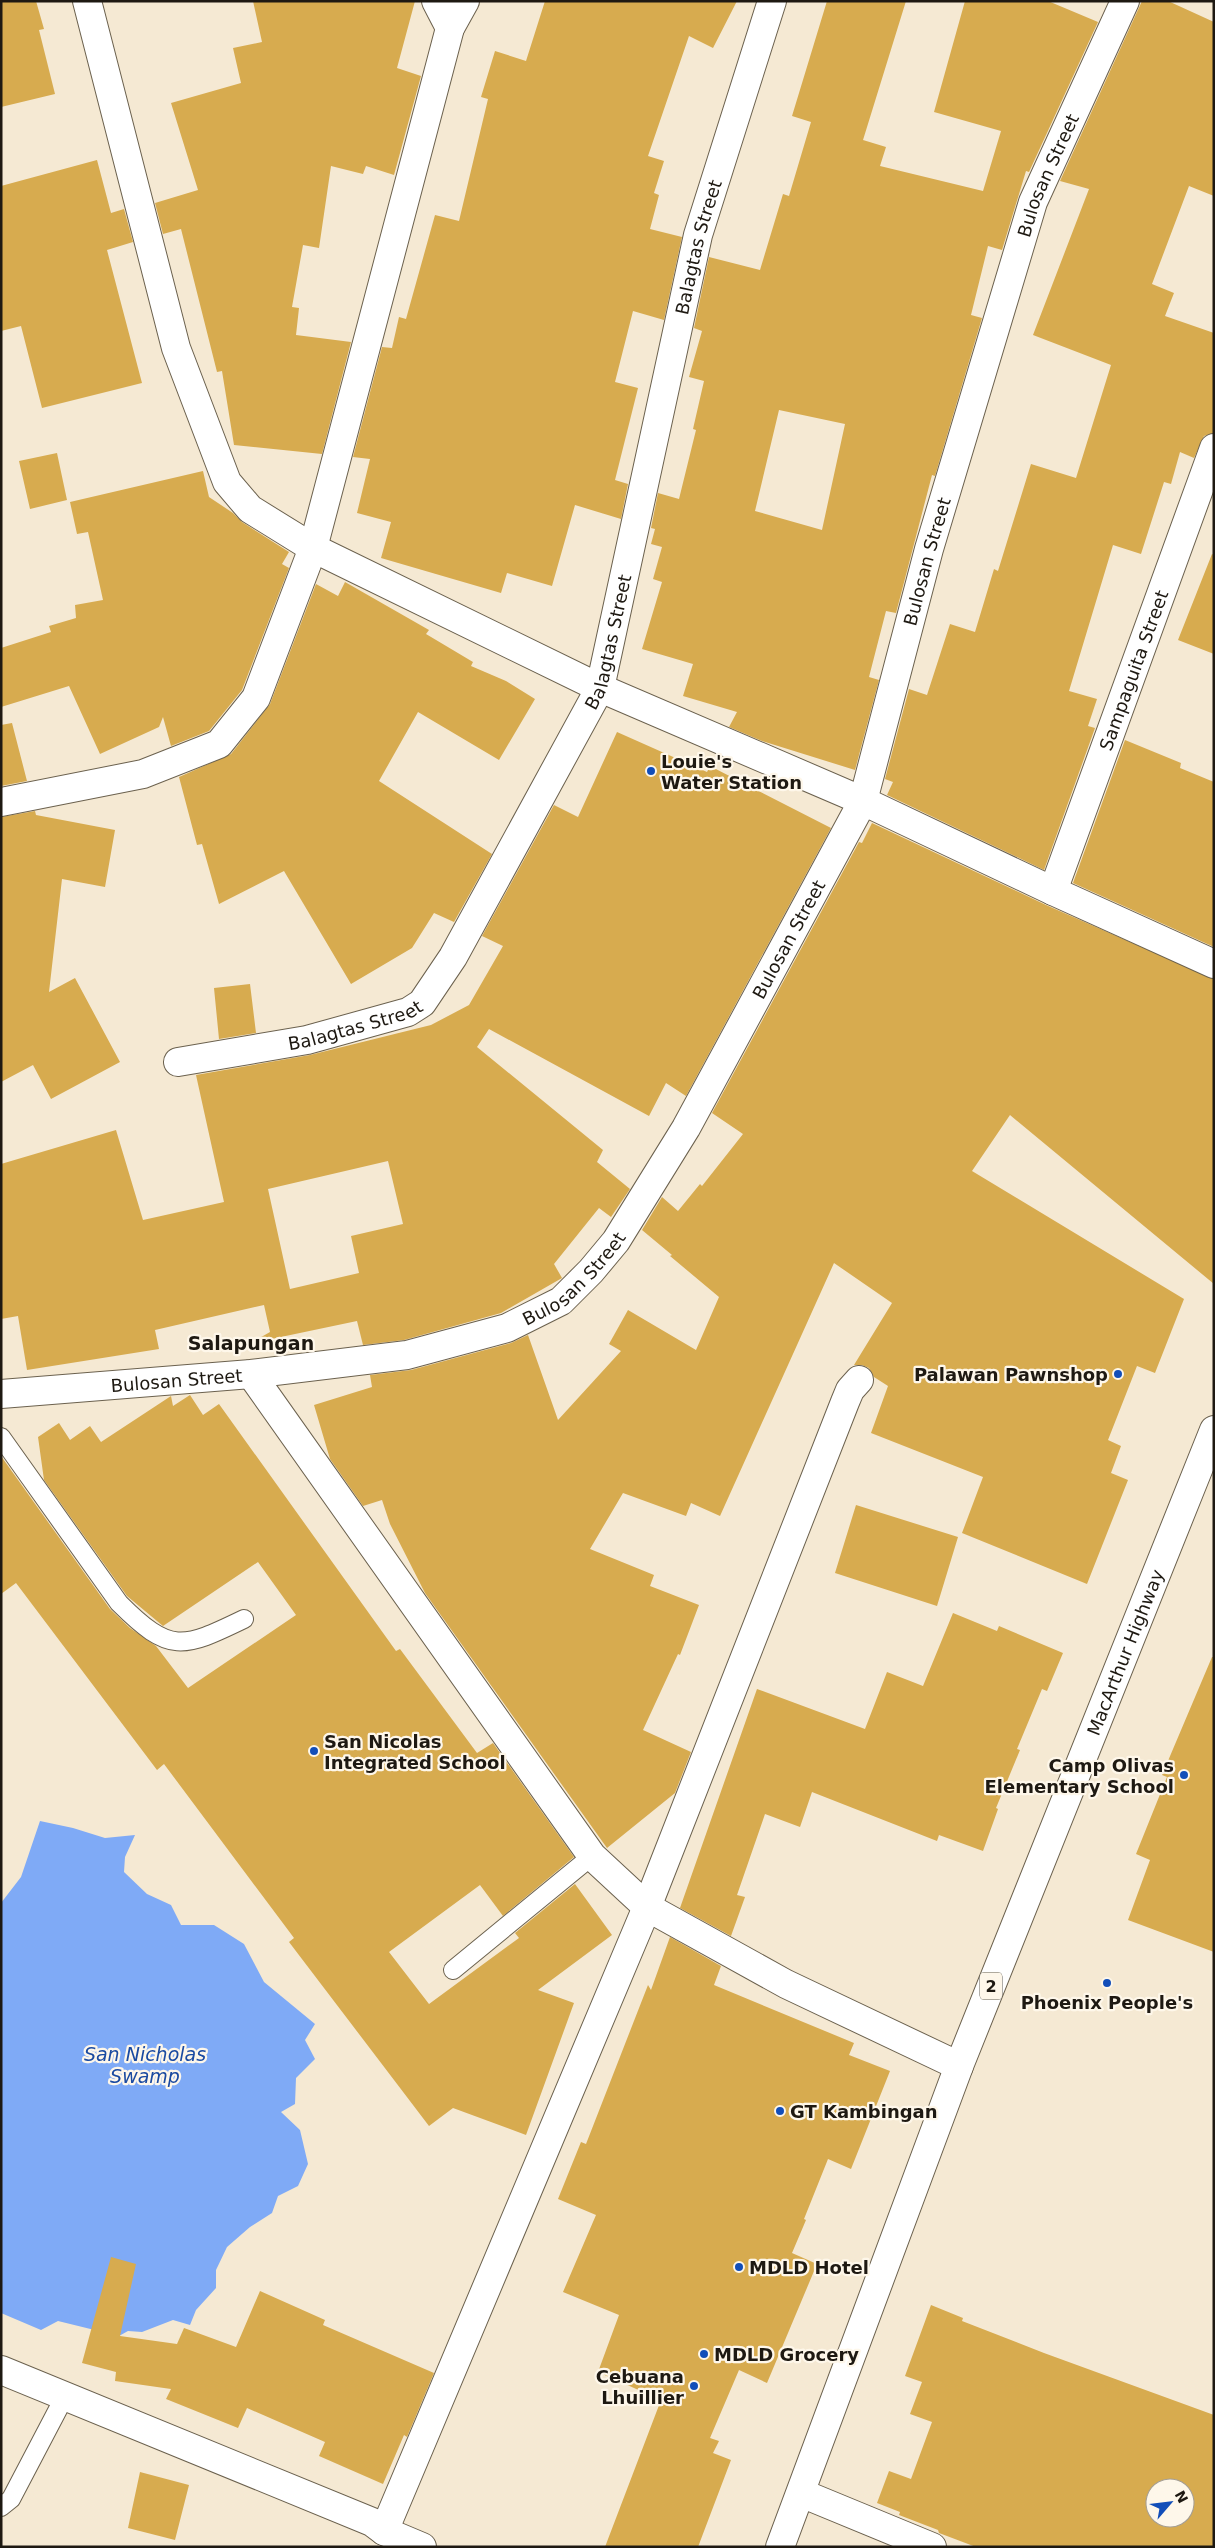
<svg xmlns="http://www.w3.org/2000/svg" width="1215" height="2548" viewBox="0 0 1215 2548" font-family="'DejaVu Sans',sans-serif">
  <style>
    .water { fill: #7faaf6 }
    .building { fill: #d7ab4f; fill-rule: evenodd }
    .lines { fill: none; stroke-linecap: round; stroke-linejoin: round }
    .lane-casing { stroke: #6b614e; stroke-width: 20 }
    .street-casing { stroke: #6b614e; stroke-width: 30 }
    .highway-casing { stroke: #6b614e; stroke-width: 30 }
    .lane { stroke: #fff; stroke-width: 18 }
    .street { stroke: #fff; stroke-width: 28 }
    .highway { stroke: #fff; stroke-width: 28 }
    .poi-dot { fill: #124eb9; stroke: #fef7ea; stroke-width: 2 }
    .labels { text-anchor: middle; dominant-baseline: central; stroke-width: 4.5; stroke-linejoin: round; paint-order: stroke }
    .shield { fill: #fef7ea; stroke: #615c53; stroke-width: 1 }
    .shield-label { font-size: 16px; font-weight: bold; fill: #1e1912 }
    .street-label { font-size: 18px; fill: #1e1912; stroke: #fef7ea }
    .poi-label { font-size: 18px; font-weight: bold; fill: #1e1912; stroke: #fef7ea; text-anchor: start }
    .neighbourhood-label { font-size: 19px; font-weight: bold; fill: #1e1912; stroke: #fef7ea }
    .water-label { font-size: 19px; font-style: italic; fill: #1a4aa1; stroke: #fef7ea }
  </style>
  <rect width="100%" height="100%" fill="#f5e9d3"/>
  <path class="water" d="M40,1821L73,1828L105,1838L135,1835L125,1857L124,1872L147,1894L171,1905L181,1925H214L244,1944L264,1982L315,2024L305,2040L315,2059L296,2078L295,2104L281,2112L300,2130L308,2164L298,2186L278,2196L272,2213L250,2227L227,2247L216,2270V2288L196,2310L190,2325L173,2320L142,2332L128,2331L119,2336L58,2321L41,2330L1,2313V1903L21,1877Z"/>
  <path class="building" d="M1,1H36L44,29L39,30L55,94L1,107Z
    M253,1H415L397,68L421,76L394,175L366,166L363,174L331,166L319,248L303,245L292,307L299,308L296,335L351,342L322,454L234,445L222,371L217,372L181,229L163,234L155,203L198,190L171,103L241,83L233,48L262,42Z
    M545,1H737L713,48L689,36L648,156L664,161L654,193L659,195L650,229L682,237L664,320L633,311L615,382L638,388L615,480L628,484L621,519L575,505L552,586L507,573L501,593L381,558L391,522L357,513L370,459L353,457L382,347L392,348L399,317L406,319L435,215L459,221L488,99L481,97L495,51L526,61Z
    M827,1H906L863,140L886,147L880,166L983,191L1001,131L934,112L965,1H1048L1098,22L1029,172L1026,171L1002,250L988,246L971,315L982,318L935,476L932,475L896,613L886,611L869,677L879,680L855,770L762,741L729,727L737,712L683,696L693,664L642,649L662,582L653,579L662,547L651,544L655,529L651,528L658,493L679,499L696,430L693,429L704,381L689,377L702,331L694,328L709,257L760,270L783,194L789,196L811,122L792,116ZM779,410L845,424L822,530L755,511Z
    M1142,1H1168L1214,22V196L1189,186L1152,284L1174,293L1165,316L1214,333V433L1204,436L1194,458L1180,452L1171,484L1164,482L1141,554L1113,545L1069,691L1097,699L1088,726L1095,728L1044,870L887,795L893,782L885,779L909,689L927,695L950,624L975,632L994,569L998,571L1031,464L1076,478L1111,365L1033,335L1089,189L1060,181Z
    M97,160L111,213L124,209L133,242L107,250L142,383L42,408L21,326L1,331V186Z
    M57,453L67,500L30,509L19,461Z
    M203,471L209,497L233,513L242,522L289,552L282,564L289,568L242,690L209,731L171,746L163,717L159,727L100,754L69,686L1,707V648L51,632L49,626L76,618L75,605L103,600L88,532L77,534L70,502Z
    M1212,554L1214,555V654L1178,640Z
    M345,582L429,630L426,634L473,662L471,666L506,681L535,699L499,760L418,712L379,781L492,854L454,922L434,913L412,948L351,984L284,871L219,904L202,844L197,845L179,777L231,754L270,704L316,584L338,596Z
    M12,723L27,781L1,786V725Z
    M617,732L707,772L710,766L831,828L686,1096L666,1083L649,1116L489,1029L477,1047L603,1150L597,1162L630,1189L611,1217L599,1208L554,1264L562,1278L501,1313L404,1340L363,1345L357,1321L257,1342L256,1340L270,1332L264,1305L155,1330L159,1349L27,1370L18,1316L1,1319V1164L116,1130L143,1220L224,1202L196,1075L310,1055L431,1025L469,1005L503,946L482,936L554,805L578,817ZM388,1161L403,1224L351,1236L359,1273L290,1289L268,1189Z
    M1125,740L1181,763L1180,768L1214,782V947L1073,883Z
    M35,811L36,815L115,830L105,887L62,879L49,992L75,978L120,1062L51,1099L33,1065L1,1082V817Z
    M872,823L1046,905L1214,979V1284L1010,1115L972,1171L1184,1299L1155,1373L1137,1366L1108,1440L1121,1446L1111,1473L1128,1480L1087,1584L962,1533L983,1477L871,1433L888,1386L874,1377L869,1368L862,1365H854L892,1303L834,1263L720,1516L691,1503L686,1516L623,1493L590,1549L654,1575L650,1586L699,1605L680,1655L678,1654L643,1730L691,1752L675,1793L607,1848L425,1593L390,1524L382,1500L363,1506L330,1459L314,1405L372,1387L370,1375L411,1370L511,1343L528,1335L558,1420L621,1351L609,1344L628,1310L696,1350L719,1297L670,1256L672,1255L642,1230L662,1197L678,1211L700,1184L702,1186L743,1134L712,1113L859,842L862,843Z
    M250,984L256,1033L219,1039L214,988Z
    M190,1395L203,1415L219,1404L396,1651L400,1649L477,1753L493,1743L574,1857L503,1916L480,1885L389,1952L429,2004L519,1938L515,1933L575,1884L612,1935L538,1990L574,2003L526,2135L453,2108L429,2126L289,1942L294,1938L164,1764L157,1770L16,1583L1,1594V1456L110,1609L130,1628L156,1646L188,1688L296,1615L258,1562L163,1626L127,1596L44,1480L38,1437L59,1423L70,1440L90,1426L101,1442L171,1396L173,1406Z
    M856,1505L958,1537L937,1606L835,1573Z
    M953,1613L997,1631L999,1626L1063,1653L1047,1691L1042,1689L1017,1749L1020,1750L996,1808L998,1809L983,1851L939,1835L937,1841L812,1792L800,1827L765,1814L737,1895L745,1897L731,1936L680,1908L757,1689L865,1729L887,1672L923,1686Z
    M1212,1657H1214V1952L1128,1920L1150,1860L1136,1854L1167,1777L1162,1775Z
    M670,1937L721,1966L714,1985L854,2043L849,2055L890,2071L851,2169L828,2159L804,2219L806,2220L792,2253L817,2264L767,2383L739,2370L710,2438L719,2441L713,2453L731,2460L698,2547H605L661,2400L598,2372L619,2315L563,2292L596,2215L558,2199L581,2142L586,2144L648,1985L651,1990Z
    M111,2257L136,2264L120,2336L177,2344L184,2328L236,2347L260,2291L325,2320L323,2325L434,2373L407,2437L404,2435L383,2484L319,2456L325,2442L247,2408L238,2428L166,2399L171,2389L115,2381L116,2372L82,2363Z
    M931,2305L963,2318L962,2321L1044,2353L1214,2415V2547H976L939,2533L938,2530L899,2515L900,2512L877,2503L889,2471L911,2479L932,2422L910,2414L922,2382L905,2376ZM1155,2488H1185V2518H1155Z
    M140,2472L189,2485L175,2540L128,2528Z"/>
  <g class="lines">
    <g class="lane-casing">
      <path id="lane" d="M1,1437L119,1603C170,1654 182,1649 244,1619
        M453,1970L592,1856
        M1,2507L11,2499L65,2396"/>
    </g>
    <g class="street-casing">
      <g id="street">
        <path d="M87,1L176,348L227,482L250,509L313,548L600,688L863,801L1053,891L1214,964"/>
        <path d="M436,1L450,28"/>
        <path d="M1,802L143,774L219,744L256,698L313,548L450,28L465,1"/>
        <path id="s1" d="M1053,891L1214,448"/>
        <path id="s2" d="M178,1062L307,1040L408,1012L422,1003L453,957L600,688L698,235L772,1"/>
        <path d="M251,1374L592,1856L647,1907L786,1984L959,2066"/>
        <path id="s3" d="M1,1394L251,1374L407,1355L507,1328L561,1301L591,1271L616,1241L686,1128L863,801L929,549L1033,202L1125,1"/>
        <path d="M1,2370L372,2522L384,2531L422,2547"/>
        <path d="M801,2493L932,2547"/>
        <path d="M384,2531L647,1907L845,1402L850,1390L859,1380"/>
      </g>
    </g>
    <g class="highway-casing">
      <g id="highway">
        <path id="s4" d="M780,2547L959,2066L1214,1430"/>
      </g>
    </g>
    <use href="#lane" class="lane"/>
    <use href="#street" class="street"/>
    <use href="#highway" class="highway"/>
  </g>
  <g class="poi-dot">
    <circle cx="651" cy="771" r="5"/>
    <circle cx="1118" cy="1374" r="5"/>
    <circle cx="314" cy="1751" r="5"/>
    <circle cx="1184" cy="1775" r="5"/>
    <circle cx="1107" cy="1983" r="5"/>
    <circle cx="780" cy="2111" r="5"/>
    <circle cx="739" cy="2267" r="5"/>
    <circle cx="704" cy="2354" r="5"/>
    <circle cx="694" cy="2386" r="5"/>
  </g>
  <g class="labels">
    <rect class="shield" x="980" y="1972.5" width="22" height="27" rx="4"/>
    <g class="shield-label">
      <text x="991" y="1986">2</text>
    </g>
    <g class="street-label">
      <text stroke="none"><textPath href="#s3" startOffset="1811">Bulosan Street</textPath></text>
      <text stroke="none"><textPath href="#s2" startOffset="1066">Balagtas Street</textPath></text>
      <text stroke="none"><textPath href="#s3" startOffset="1406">Bulosan Street</textPath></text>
      <text stroke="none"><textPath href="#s2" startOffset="661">Balagtas Street</textPath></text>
      <text stroke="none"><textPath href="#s1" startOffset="235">Sampaguita Street</textPath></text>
      <text stroke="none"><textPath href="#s3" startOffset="1001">Bulosan Street</textPath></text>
      <text stroke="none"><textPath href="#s2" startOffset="181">Balagtas Street</textPath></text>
      <text stroke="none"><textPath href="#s3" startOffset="596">Bulosan Street</textPath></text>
      <text stroke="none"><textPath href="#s3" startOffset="176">Bulosan Street</textPath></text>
      <text stroke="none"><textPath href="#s4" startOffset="959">MacArthur Highway</textPath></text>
    </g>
    <g class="poi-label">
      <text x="661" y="761">Louie's<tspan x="661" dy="21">Water Station</tspan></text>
      <text x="1108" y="1374" text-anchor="end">Palawan Pawnshop</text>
      <text x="324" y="1741">San Nicolas<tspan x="324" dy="21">Integrated School</tspan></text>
      <text x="1174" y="1765" text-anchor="end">Camp Olivas<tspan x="1174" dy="21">Elementary School</tspan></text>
      <text x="1107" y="2002" text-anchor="middle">Phoenix People's</text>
      <text x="790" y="2111">GT Kambingan</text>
      <text x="749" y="2267">MDLD Hotel</text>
      <text x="714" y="2354">MDLD Grocery</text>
      <text x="684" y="2376" text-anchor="end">Cebuana<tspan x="684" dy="21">Lhuillier</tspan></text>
    </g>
    <g class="neighbourhood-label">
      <text x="251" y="1343">Salapungan</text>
    </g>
    <g class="water-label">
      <text x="145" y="2054">San Nicholas<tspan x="145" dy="22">Swamp</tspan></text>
    </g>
  </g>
  <rect width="1215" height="2548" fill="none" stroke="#1e1912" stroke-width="5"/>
  <g transform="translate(1170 2503) rotate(62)"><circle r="24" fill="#fef7ea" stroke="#a49e94"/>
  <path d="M0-4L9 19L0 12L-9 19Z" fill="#124eb9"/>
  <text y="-8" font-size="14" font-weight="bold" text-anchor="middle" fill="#1e1912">N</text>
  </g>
</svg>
